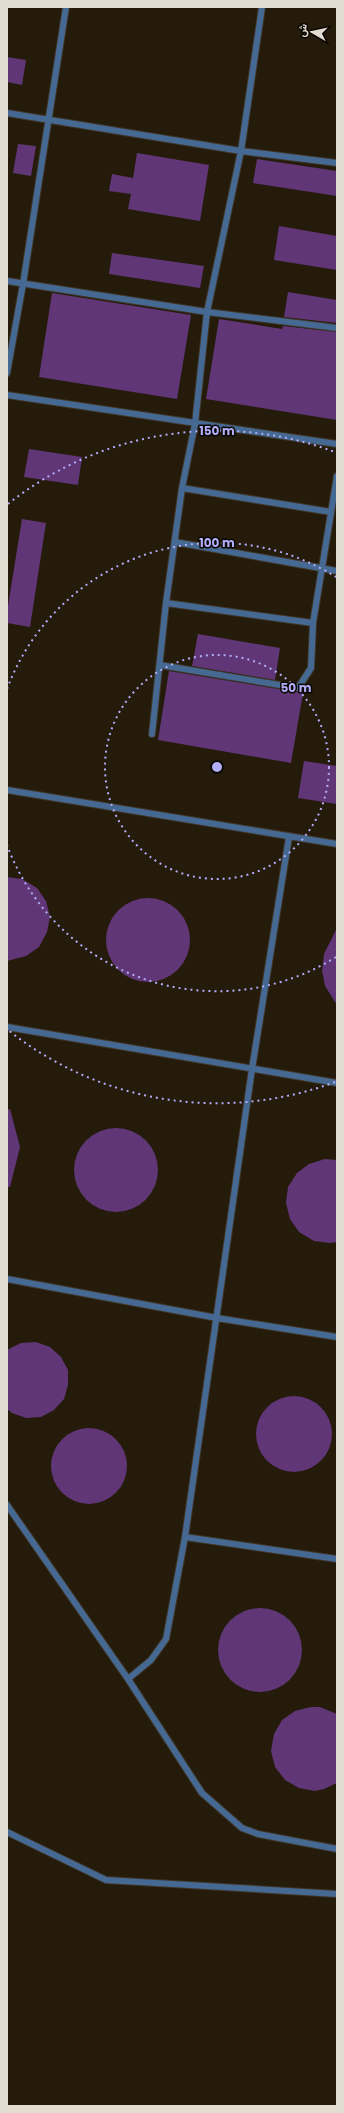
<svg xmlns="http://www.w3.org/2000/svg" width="344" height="2113" viewBox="0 0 344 2113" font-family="Poppins,Vazirmatn,sans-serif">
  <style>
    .building { fill: #603677 }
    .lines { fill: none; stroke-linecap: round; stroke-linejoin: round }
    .lane-casing { stroke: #3f3627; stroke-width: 8 }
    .lane { stroke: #466993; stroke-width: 6 }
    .ring { fill: none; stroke: #b2adfa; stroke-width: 2; stroke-dasharray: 2 4 }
    .centre { fill: #b2adfa; stroke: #0b0702; stroke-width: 2 }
    .ring-label { font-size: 12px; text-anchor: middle; font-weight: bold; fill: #b2adfa; stroke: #0b0702; stroke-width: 3; stroke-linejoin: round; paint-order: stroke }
  </style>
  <rect width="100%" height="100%" fill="#251b0b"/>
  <path class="building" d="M7,57L26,60L22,85L7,82Z
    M18,144L36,146L31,176L13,173Z
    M137,153L209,165L200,221L128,209L131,194L109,191L112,174L133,178Z
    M257,159L337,171V196L253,183Z
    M279,226L337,236V270L274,260Z
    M112,253L204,266L200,288L109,274Z
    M288,292L337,300V323L284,317Z
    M52,293L191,315L177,399L39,377Z
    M219,319L282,329L283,326L337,332V420L206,399Z
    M29,449L82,457L78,485L24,477Z
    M22,519L46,523L30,627L7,623V612Z
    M198,634L280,648L275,680L192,666Z
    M169,671L303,693L291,763L158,740Z
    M304,761L337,766V804L298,798Z
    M7,877L22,879L37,888L46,901L50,917L47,932L39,947L26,956L7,961Z
    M106 940a42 42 0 1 1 84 0a42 42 0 1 1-84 0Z
    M337,928V1005L325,986L322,971L324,954Z
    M10,1109L20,1147L10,1187H7V1110Z
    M74 1170a42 42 0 1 1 84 0a42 42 0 1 1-84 0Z
    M325,1159L337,1160V1242L330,1243L314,1241L299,1232L290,1219L286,1203L288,1187L297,1173L309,1164Z
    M36,1342L50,1347L61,1357L68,1370V1385L64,1399L54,1410L41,1417L26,1418L12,1413L7,1409V1350L21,1343Z
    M256 1434a38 38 0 1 1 76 0a38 38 0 1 1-76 0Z
    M51 1466a38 38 0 1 1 76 0a38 38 0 1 1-76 0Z
    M218 1650a42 42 0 1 1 84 0a42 42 0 1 1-84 0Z
    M311,1707H320L337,1714V1783L324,1789L315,1791L299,1788L285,1780L275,1767L271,1751L274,1734L282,1720L295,1711Z"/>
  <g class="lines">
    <g class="lane-casing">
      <path id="lane" d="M7,113L241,151L337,163
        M7,281L207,312L337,328
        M7,373L23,284L66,7
        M7,395L337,444
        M182,488L331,512
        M175,542L337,571
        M166,603L313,623
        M160,665L298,688L311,668L313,623L337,476
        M152,734L166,603L182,488L195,424L207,312L241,151L262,7
        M7,790L337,844
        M7,1027L337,1083
        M7,1279L217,1318L337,1337
        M7,1505L128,1679L202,1793L242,1828L258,1834L337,1849
        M185,1537L337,1559
        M128,1679L151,1660L166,1639L185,1537L252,1069L289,837
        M7,1832L106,1880L337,1894"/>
    </g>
    <use href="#lane" class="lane"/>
  </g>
  <g class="ring">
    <circle cx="217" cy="767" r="112"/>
    <path d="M336 957A224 224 0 0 1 7 845M7 689A224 224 0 0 1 336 577"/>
    <path d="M335 1082A336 336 0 0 1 8 1030M8 504A336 336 0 0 1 335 452"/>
  </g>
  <circle cx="217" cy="767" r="6" class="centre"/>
  <g class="ring-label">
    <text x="217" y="435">150 m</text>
    <text x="217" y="547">100 m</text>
    <text x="296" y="692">50 m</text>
  </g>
  <rect width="344" height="2113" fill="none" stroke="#e2dcd1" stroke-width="16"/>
  <g transform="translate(312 32) rotate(279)" stroke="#0b0702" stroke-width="3" paint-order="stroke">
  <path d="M0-3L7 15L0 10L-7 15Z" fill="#e2dcd1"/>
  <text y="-6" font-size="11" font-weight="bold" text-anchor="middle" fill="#e2dcd1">ش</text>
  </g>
</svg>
